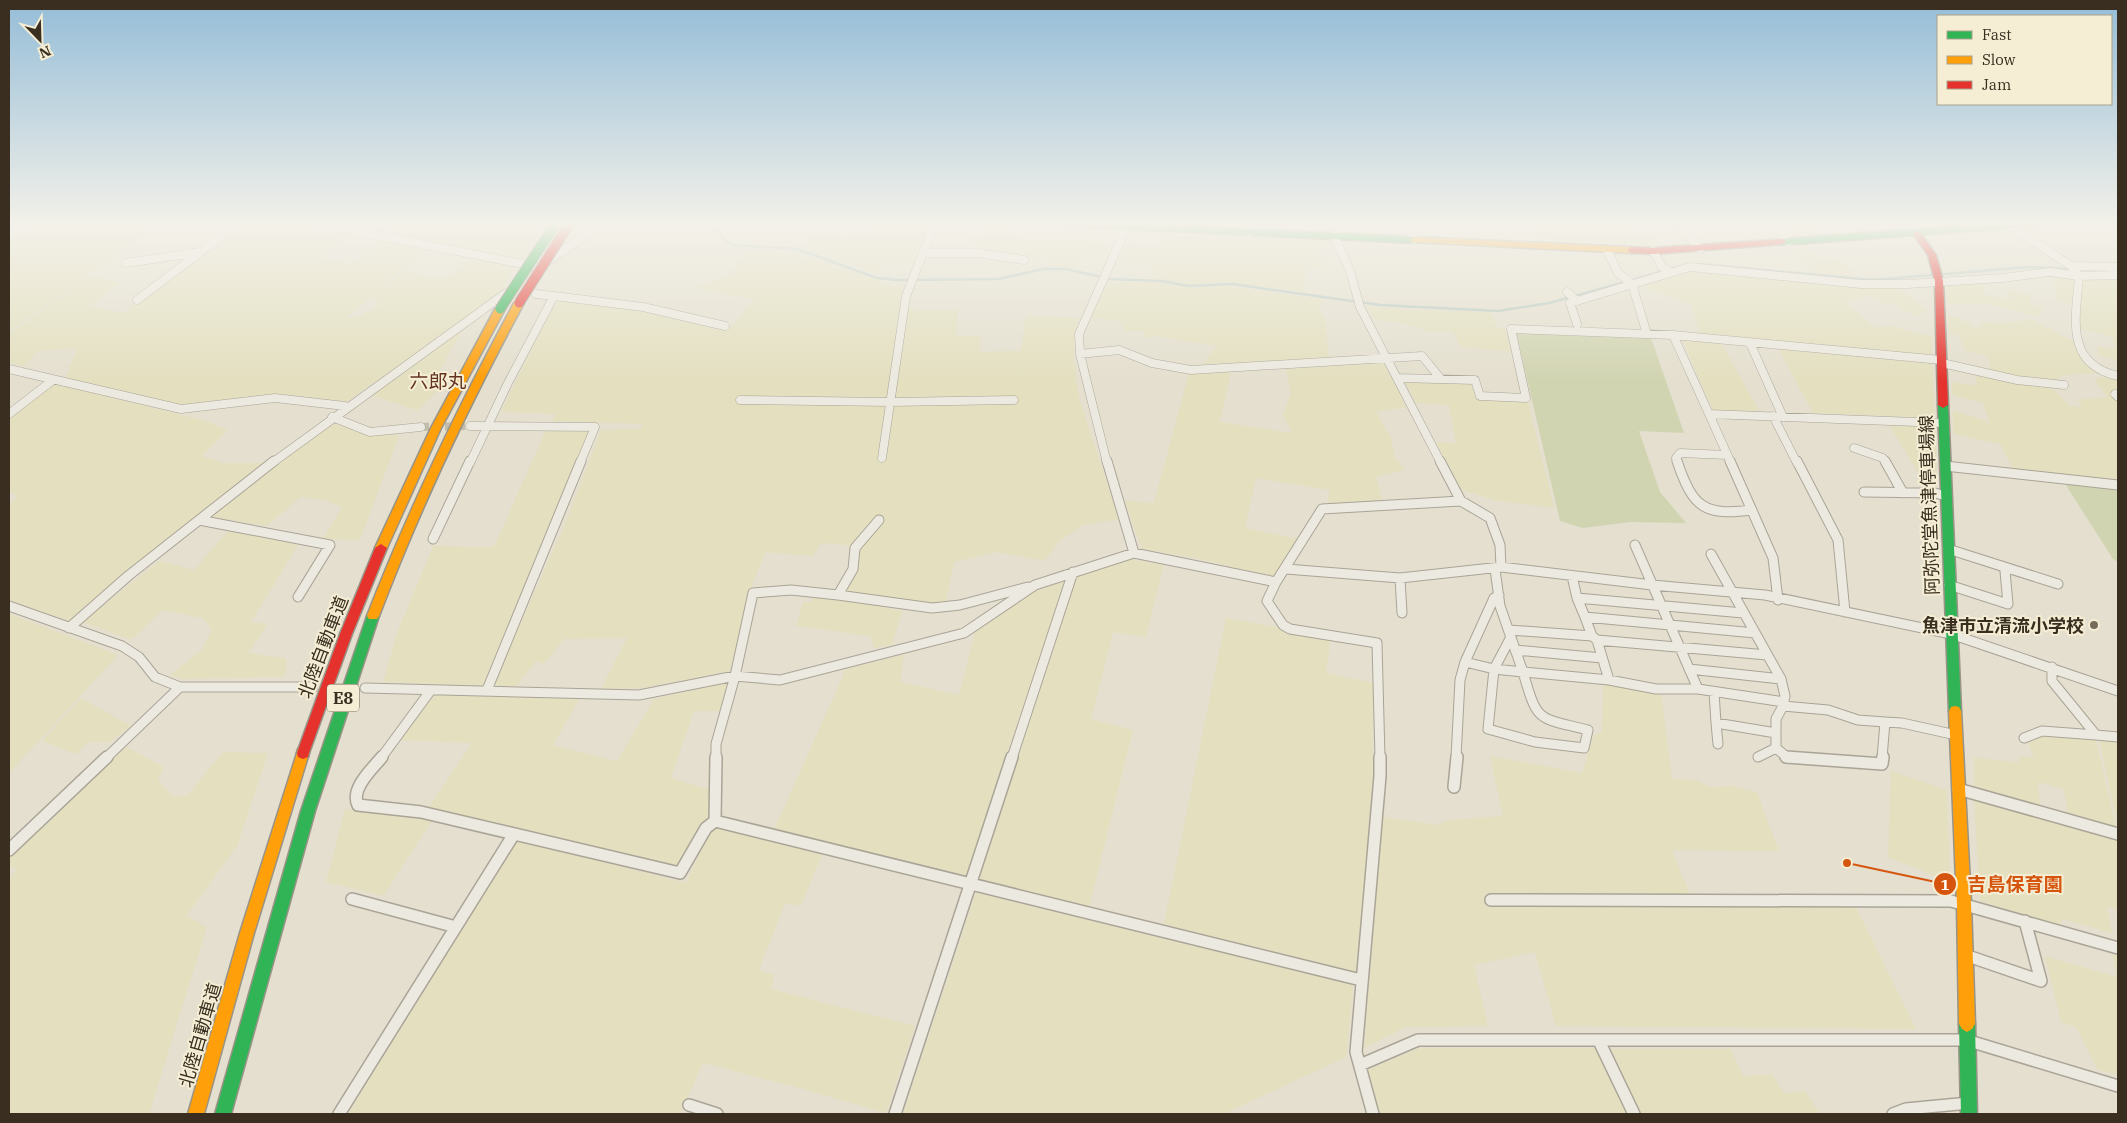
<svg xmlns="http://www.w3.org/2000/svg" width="2127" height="1123" viewBox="0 0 2127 1123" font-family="'IBM Plex Serif','Noto Sans JP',serif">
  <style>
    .farmland { fill: #e3dfbf }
    .green { fill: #d1d4b1 }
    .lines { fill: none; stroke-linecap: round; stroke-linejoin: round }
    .stream { stroke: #b9cac1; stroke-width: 2.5 }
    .street-tunnel-far1 { stroke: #c2bcab; stroke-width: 8; stroke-dasharray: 8 4; stroke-linecap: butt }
    .street-tunnel { stroke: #c2bcab; stroke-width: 9; stroke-dasharray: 9 4.5; stroke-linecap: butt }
    .street-far2-casing { stroke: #aaa497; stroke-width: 9 }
    .street-far1-casing { stroke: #aaa497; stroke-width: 11 }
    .street-casing { stroke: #aaa497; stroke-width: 14 }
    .fast-casing { stroke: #999487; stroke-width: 3 }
    .slow-casing { stroke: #999487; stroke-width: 3 }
    .jam-casing { stroke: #999487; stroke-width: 3 }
    .street-far2 { stroke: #ece9e0; stroke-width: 8 }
    .street-far1 { stroke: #ece9e0; stroke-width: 9 }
    .street { stroke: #ece9e0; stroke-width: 11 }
    .fast { fill: #30b455; fill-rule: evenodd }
    .slow { fill: #ff9f0a; fill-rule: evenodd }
    .jam { fill: #e5322d; fill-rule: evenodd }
    .fast-bridge-casing { stroke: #8f8a7e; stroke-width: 11; stroke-linecap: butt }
    .jam-bridge-casing { stroke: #8f8a7e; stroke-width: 11; stroke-linecap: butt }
    .fast-bridge { stroke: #30b455; stroke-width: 9 }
    .jam-bridge { stroke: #e5322d; stroke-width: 9 }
    .poi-dot { fill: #756c5c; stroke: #f5eed5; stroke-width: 2 }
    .labels { text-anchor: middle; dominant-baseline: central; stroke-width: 4; stroke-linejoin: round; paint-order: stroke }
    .shield { fill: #f5eed5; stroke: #716856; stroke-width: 1 }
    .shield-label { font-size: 16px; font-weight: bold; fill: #392e1f }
    .street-label { font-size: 18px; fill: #392e1f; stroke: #f5eed5 }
    .poi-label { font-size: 18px; font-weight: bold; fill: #392e1f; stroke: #f5eed5; text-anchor: end }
    .neighbourhood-label { font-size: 19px; fill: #643420; stroke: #f5eed5 }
    .leader { fill: none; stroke: #d6550e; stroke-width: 2 }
    .callout-dot { fill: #d6550e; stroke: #f5eed5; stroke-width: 2 }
    .mark-label { font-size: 15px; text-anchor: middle; font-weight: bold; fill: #fff }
    .callout-label { font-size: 19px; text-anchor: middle; font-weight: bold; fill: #d6550e; stroke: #f5eed5; stroke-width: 4; stroke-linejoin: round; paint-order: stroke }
  </style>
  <rect width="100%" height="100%" fill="#e4dfce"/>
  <path class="farmland" d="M34,223H160L9,332V319L12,315H9V238Z
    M244,223H298L349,234L321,259L352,264L381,240L427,248L345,319L360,316L378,306L372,296L405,271L444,279L472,256L515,267L499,295L346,402L282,394L182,405L66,378L77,348L39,351L24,366L9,363V334L89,276L120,283L90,305L123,313Z
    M398,223H546L520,259L385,234Z
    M875,223H931L916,263L883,262L878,274L804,247L816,232L846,239L854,229H872Z
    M982,223L1011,225L1014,239L1098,242L1113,247L1109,257L1081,252L1075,268L1053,266L1048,257L1020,259L975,251L973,238H985Z
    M1502,223H1630L1637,233L1649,234L1658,245L1560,241L1535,236L1529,224H1513L1515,230L1502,229Z
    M1784,223H1820L1825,231L1792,233Z
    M1162,233L1331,241L1334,246L1316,247L1326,270L1307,265L1303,292L1232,282L1188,284L1150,278L1153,265L1119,259L1125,244L1161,246Z
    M1801,247L1817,257L1838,258L1858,276L1817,273L1791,249Z
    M748,250H769L818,260L838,268L881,280L880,285L905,286L898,306L909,307L919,311L958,310L956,336H980V352L1021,351L1025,319L1030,316L1078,318L1073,354L1079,398L1119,519L1083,525L1057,543L1045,561L996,552L954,562L946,602L932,604L844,591L858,570L859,549L850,545L821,543L813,556L765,552L751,589L730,671L641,688L601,689L627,638L564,639L544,664L536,661L516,687L493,685L566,522L601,430L640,429L643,424L552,421L556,414L501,412L556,299L611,304L683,321L724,328L735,324L753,299L696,288L730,274Z
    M1685,270L1898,286L1927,311L1916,316L1891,302L1887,305L1871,295L1845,302L1876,328L1890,326L1933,337L1932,355L1701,335L1691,305L1642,286Z
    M2054,274L2075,277V305L2056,300Z
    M2082,279H2118V360L2099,356L2097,346L2115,349L2113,337L2079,328Z
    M1974,281L1983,285L1985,295L2011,300L2008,289L2030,295V304L2043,309L2038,316L1985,304H1948L1946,283Z
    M1108,282L1164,283L1194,288L1230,286L1322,299L1320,309L1326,323L1329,359L1203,365L1216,346L1157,336L1145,339V331H1125L1120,321L1091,318Z
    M1367,306L1412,310L1491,312L1498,328H1505L1511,352L1461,347L1453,332H1432L1401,323L1373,319Z
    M1948,315L1967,321L1971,327L1981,328V322L2002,323L2030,319L2074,341L2097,373L2062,375L2054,382L1992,373L1986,355L1966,351L1959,336L1949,333Z
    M463,329L436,377L439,390L417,410L371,395Z
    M1682,339L1722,344L1760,413L1713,411Z
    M1778,348L1932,362L1935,418L1813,413Z
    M1384,363L1406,407L1376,412L1391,438L1395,457L1405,470L1376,477L1382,500L1328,504L1329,490L1256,478L1245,528L1298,539L1276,574L1270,576L1191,557L1142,549L1125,501L1154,503L1189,373L1231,372L1220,422L1292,433L1283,415L1291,394L1286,369Z
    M1974,372L1989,375L2008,383L2046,387L2056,391L2069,406L2082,407L2078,399L2108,398L2094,379L2103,377L2118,380V481L2013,469L2000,444L1953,434V411L1985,420L1991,428L1983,403L1952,395V382L1977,386Z
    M1404,381L1470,382L1476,399L1528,402L1554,508L1497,501L1460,489L1436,442L1456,443L1449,405L1416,403Z
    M54,383L206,421L228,430L202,456L224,463H263L69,621L9,600V504L18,497L9,491V417Z
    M330,423L373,435H399L360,540L323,539L342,507L328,501L301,497L266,526L211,517Z
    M1889,425L1936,426L1937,486L1927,487Z
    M546,430H591L485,686L383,682L398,631L433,546L494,547Z
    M229,530L298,545L251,622L268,624L248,653L285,658L287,667L284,677L183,679L170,675L202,650L212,629L202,618L163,610L131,640L83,622L159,561L194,570Z
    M1130,559L1164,565L1146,637L1113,632L1091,719L1133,730L1089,907L984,883L979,878L1078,574Z
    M1060,580H1066L966,875L774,830L846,669L904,655L900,682L959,695L975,631L1034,591Z
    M813,597H834L902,611L892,645L874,648L870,636L796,626L803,602H811Z
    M9,614L118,655L9,773Z
    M1226,618L1276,627L1285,631L1330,641L1326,673L1373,683V780L1357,969L1352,971L1164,924Z
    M727,683L720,711H694L671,778L711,790L708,822L701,824L679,868L429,807L472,743L400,740L432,698L437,695L580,698L553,745L617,761L654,699Z
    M1603,683L1661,694L1672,779L1697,780L1709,787L1732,786L1757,792L1779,851L1672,850L1694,905L1856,907L1916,1029L1556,1026L1535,952L1474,965L1488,1026L1406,1027L1364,1048L1382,817L1438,825L1448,820L1503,816L1490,756L1582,773L1594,735L1602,732Z
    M81,698L131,726L110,742H88L76,754L42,741Z
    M2044,735L2096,740L2116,828L2069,815L2063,789L2038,782L2040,809L1974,790V757L2020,763L2019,756L2034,758L2028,741Z
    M2099,739L2118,741V828Z
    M122,745L164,767L158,779L172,796H187L223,752L268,753L237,846L186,916L207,927L149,1114H9V878L18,869L9,866V855Z
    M1891,771L1947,790L1950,882L1888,857Z
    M1974,798L2118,839V909L2107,907L2112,933L2063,919L2059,926L1980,901Z
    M345,809L432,821L383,896L326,882Z
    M715,826L822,854L801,906L785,903L759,970L774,975L771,989L915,1026L886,1113L800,1088L703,1063L681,1112L689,1114H348L515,844L521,841L686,883L710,831Z
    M976,893L1350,984L1353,988L1346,1057L1224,1114H903Z
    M2112,954L2118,956V1075L2098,1070L2076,1027L2061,1022L2045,956L2117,977Z
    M1420,1048H1596L1629,1114H1379L1367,1070Z
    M1611,1049H1731L1743,1076L1772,1074L1784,1093L1805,1091L1820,1114H1641Z"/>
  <path class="green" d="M1516,331L1651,338L1684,433L1639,431L1660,492L1686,523L1630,522L1583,528L1560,521Z
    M2062,479L2118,485V562L2113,559Z"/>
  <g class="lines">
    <path class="stream" d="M714,223L725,241L732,245L797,249L877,278L897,280L998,279L1044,269H1066L1110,279L1162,281L1188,286L1232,284L1380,305L1498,311L1549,303L1689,264
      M1700,264L1872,280L2030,267L2072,269"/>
    <path class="street-tunnel-far1" d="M421,427L470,426"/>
    <path class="street-tunnel" d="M309,687L365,688"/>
    <g class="street-far2-casing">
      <path id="street-far2" d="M314,223L533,266
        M1248,223L1249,232
        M1407,223L1414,240
        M1679,223L1700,249
        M1776,223L1788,243
        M2005,223L2071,266L2118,267
        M9,235L28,223
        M1334,236L1350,271L1360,307L1441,463
        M1607,250L1618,273L1632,284L1647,334
        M1653,251L1662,267L1670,272
        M925,253H978L1024,260
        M548,261L604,223
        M126,263L200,252
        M2071,266L2079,276C2076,317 2064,364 2118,376
        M1567,292L1577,301
        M554,296L643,307L725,326
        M137,300L239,223
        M1577,324L1570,303L1690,267L1861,284H1907L2002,278L2050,272L2079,276L2118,275
        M1750,343L1783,417
        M1080,354L1119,350L1152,363L1191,370L1422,356L1441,379
        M1941,360L1673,335L1709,414L1943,423
        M1942,363L2017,380L2064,385
        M9,369L181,409L275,398L345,406
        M1398,378L1475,380L1480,396L1526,398L1511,329L1673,335
        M2115,394L2118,397
        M740,400L890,402L1014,400
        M9,414L53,380
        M1709,414L1731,463
        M1773,416L1797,463
        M332,417L370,432L421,427
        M470,426L595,427L580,463
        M1854,448L1883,458L1886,463
        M882,458L906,296L935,223
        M272,463L506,293
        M470,463L507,385L554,296L536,294
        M1107,463L1080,354L1079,334L1127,226
        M1678,463L1676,458L1680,453L1727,455"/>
    </g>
    <g class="street-far1-casing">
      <path id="street-far1" d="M1107,461L1134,553
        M1440,461L1461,501L1490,518L1500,545L1501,567
        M1677,461C1693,508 1704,516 1752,510
        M1730,461L1773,558L1778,600
        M1797,461L1838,540L1845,612
        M1885,461L1903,493
        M1945,466L2118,485
        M1864,492L1935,493L1946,496
        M199,520L330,545L298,597
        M433,539L470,461
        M1635,545L1698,689
        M1948,549L2058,584
        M1711,554L1781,679L1785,696L1783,706
        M1286,569L1400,578L1501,567L1652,585L1765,595L1951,634L2118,691
        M1495,569L1500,606L1523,672L1609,680
        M1572,576L1577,598
        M1400,578L1402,613
        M1949,585L2008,604L2005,571
        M838,595L932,608L960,605L1028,587
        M1499,595L1494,598L1465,662L1494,669L1511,637
        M9,606L122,646L139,657L155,677L180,687H309
        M1585,617L1577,598L1743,613
        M69,628L128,576L274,461
        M1509,630L1592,636
        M1755,633L1585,617L1592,636L1597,640L1767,655
        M1597,640L1609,680L1656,689H1698L1784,702
        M1515,650L1602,658
        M1494,669L1523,672C1538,724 1537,717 1588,730L1584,748L1535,742L1488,729Z
        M1689,669L1781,679
        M365,688L639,695L735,676L780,680L964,633L1035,585L1134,553L1276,582
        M487,690L581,461
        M1714,692L1716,723
        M1885,722L1902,723L1956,735
        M2096,735L2118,737
        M2024,738L2042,731L2096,735L2052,681V667
        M1718,744L1716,723L1776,733
        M1758,757L1776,748
        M106,758L180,687
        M381,758L431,690
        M716,758V744L735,676L753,593L791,590L838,595L853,569L855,548L879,520
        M1012,758L1073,572
        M1380,758L1377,643L1290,629L1283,625L1267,601L1276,582L1322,509L1461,501
        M1456,758L1460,680L1465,662
        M1788,758L1776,748V719L1783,706L1828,710L1858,720L1885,722
        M1882,758L1885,722"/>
    </g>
    <g class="street-casing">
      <path id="street" d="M382,757C372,769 350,789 358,805L421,812L680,873L706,828L715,821
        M1786,757L1882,764L1883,757
        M1454,787L1457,757
        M1958,789L2118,834
        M715,821L1361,980
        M715,821L716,757
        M9,850L107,757
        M352,899L456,927
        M1491,900L1951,901L2118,948
        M1965,955L2041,981L2025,921
        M1599,1041L1634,1114
        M1360,1065L1418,1040H1966L2118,1086
        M689,1105L717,1114
        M339,1114L514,834
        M895,1114L1012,757
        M1373,1114L1356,1052L1380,776V757
        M1893,1114L1906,1109L1969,1103"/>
    </g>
    <g class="fast-casing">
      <path id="fast" d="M1060,223H1126L1414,237L1418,240L1414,243L1064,226Z
        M1998,223H2043L2039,226L1782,245L1778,242L1782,239Z
        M1943,402L1948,405L1961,711L1959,715L1955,716L1951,715L1949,711L1938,405Z
        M373,611L377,613L379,616L315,811L231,1114H215L301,811L367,616L369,613Z
        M1967,1016L1972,1019L1975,1024L1977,1114H1961L1959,1024L1962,1019Z"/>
    </g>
    <g class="slow-casing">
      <path id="slow" d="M1414,237L1631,247L1635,250L1631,253L1411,242L1410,240Z
        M519,300L524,303C469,405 420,508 379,616L377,619H369L367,616C409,508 459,405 514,303Z
        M500,306L505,309L441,428L387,548L385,551H377L375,548L431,428L495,309Z
        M1955,706L1959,707L1961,711L1971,904L1975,1024L1972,1029L1967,1032L1962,1029L1959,1024L1957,904L1949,711L1951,707Z
        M303,747L308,749L309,753L254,933L204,1114H188L240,933L297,753L298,749Z"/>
    </g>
    <g class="jam-casing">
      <path id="jam" d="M1917,231L1920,232L1936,255L1943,281L1948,405L1943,408L1938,405L1935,281L1928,255L1913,234Z
        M1782,239L1785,240V244L1653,254L1631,253L1627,250L1631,247L1653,248Z
        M381,544L387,548L352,634L309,753L308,757L303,759L298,757L297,753L340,634L375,548Z"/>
    </g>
    <use href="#street-far2" class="street-far2"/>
    <use href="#street-far1" class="street-far1"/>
    <use href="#street" class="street"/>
    <use href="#fast" class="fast"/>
    <use href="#slow" class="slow"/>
    <use href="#jam" class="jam"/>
    <g class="fast-bridge-casing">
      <path id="fast-bridge" d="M500,309L556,223"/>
    </g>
    <g class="jam-bridge-casing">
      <path id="jam-bridge" d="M519,303L570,223"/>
    </g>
    <use href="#fast-bridge" class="fast-bridge"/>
    <use href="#jam-bridge" class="jam-bridge"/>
  </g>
  <linearGradient id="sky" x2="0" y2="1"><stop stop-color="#95bdd8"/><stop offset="0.59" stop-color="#f3f1e9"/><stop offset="1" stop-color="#f3f1e9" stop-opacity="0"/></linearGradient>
  <rect width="2127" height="381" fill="url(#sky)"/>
  <circle class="poi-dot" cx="2094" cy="625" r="5"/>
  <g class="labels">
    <rect class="shield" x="327" y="684.5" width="32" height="27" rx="4"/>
    <g class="shield-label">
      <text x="343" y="698">E8</text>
    </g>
    <g class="street-label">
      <text transform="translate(1929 505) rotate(-92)">阿弥陀堂魚津停車場線</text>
      <text transform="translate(323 647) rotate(-69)">北陸自動車道</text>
      <text transform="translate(200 1035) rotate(-74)">北陸自動車道</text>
    </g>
    <g class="poi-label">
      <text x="2084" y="625">魚津市立清流小学校</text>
    </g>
    <g class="neighbourhood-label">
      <text x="438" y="381">六郎丸</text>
    </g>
  </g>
  <path class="leader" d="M1847 863L1945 884"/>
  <g class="callout-dot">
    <circle cx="1847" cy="863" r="5"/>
    <circle cx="1945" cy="884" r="12"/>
  </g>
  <g class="mark-label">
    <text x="1945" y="890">1</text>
  </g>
  <g class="callout-label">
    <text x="2015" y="891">吉島保育園</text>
  </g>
  <rect width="2127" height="1123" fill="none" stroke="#392e1f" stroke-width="20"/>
  <rect x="1937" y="15" width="175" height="90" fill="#f5eed5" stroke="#aaa18c"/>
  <rect x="1947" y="31" width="25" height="8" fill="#30b455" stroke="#aaa18c"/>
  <text x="1982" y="40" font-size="15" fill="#392e1f">Fast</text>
  <rect x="1947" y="56" width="25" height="8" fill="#ff9f0a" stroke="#aaa18c"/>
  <text x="1982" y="65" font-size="15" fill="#392e1f">Slow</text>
  <rect x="1947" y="81" width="25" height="8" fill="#e5322d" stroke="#aaa18c"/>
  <text x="1982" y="90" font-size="15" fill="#392e1f">Jam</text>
  <g transform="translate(40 40) rotate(157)" stroke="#f5eed5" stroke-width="4" paint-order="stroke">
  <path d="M0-4L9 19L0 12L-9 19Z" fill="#392e1f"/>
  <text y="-8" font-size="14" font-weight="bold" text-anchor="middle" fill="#392e1f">N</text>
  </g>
</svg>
